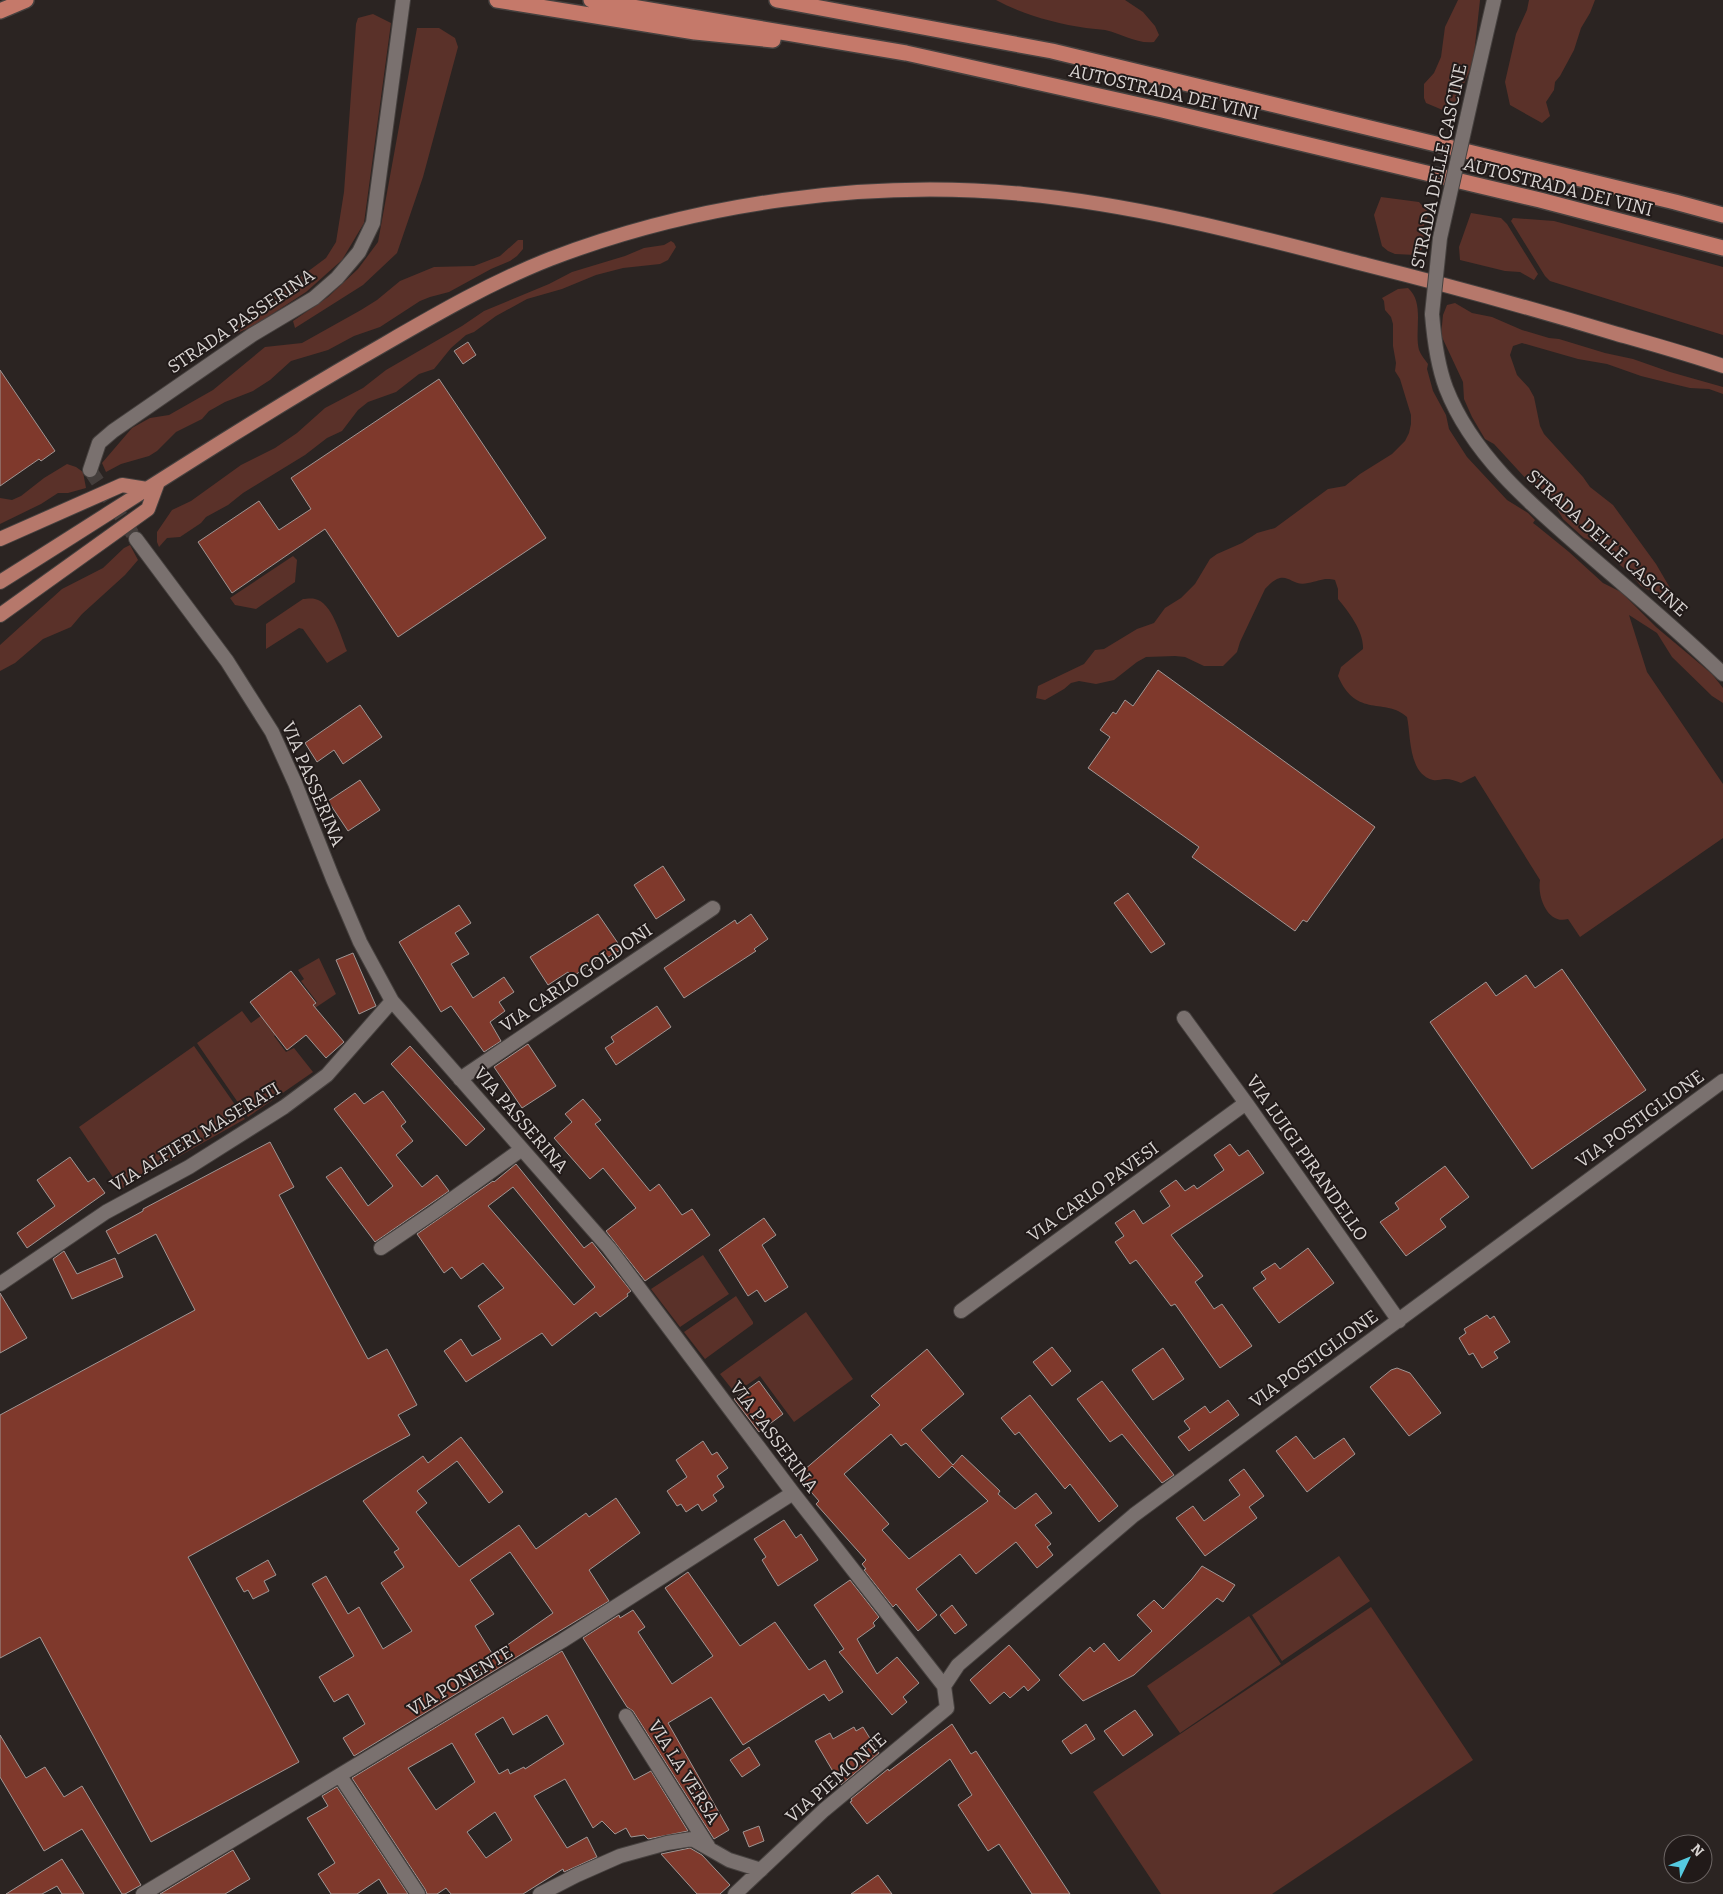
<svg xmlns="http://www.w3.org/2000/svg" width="1723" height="1894" viewBox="0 0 1723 1894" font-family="Bitter,serif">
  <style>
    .green { fill: #5a3129 }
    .building { fill: #7f392c; stroke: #a09694; fill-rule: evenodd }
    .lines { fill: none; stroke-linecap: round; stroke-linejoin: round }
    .minor-tunnel { stroke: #453e3c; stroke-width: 14; stroke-dasharray: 14 7; stroke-linecap: butt }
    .minor-casing { stroke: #46413f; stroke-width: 16 }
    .trunk-casing { stroke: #46413f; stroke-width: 16 }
    .motorway-casing { stroke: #46413f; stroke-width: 18 }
    .minor { stroke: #7a716f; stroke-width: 14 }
    .trunk { stroke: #b6786b; stroke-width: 14 }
    .motorway { stroke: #c5796a; stroke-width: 15 }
    .minor-bridge-casing { stroke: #46413f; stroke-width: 16; stroke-linecap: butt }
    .minor-bridge { stroke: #7a716f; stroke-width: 14 }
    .labels { text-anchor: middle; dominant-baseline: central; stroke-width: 4; stroke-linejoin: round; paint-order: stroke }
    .street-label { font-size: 18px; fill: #d9d4d2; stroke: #211a19 }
  </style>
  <rect width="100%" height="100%" fill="#2b2422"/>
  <path class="green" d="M996,0H1125L1143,12L1155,26L1159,35L1154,42C1136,44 1123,34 1105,30C1099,29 1092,29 1086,28C1055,23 1024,15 996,0Z
    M1458,0H1480L1473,63L1453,109L1445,111L1426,103L1424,98V84L1434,73L1441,57L1445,27Z
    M1529,0H1595L1590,13L1581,28L1574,50L1560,76L1555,82L1554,90L1546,102L1550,116L1542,123L1510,105L1505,82L1516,34L1527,10Z
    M373,14L391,23L364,223L342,260L306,292L255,325L233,335V327L326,258L336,242L344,192L356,24L358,18Z
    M417,28H439L455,38L458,47L423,177L397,253L363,285L295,328L293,321L328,297L358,269L378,242Z
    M1381,197L1419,202L1429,213C1427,218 1424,224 1423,229C1423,241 1428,246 1416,255L1395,254L1388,251L1382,246L1374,215Z
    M1471,213L1501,218L1507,224L1538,274L1534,280L1520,272L1505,271L1460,260L1459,247Z
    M1513,218L1554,221L1723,267V335L1550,281L1545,276L1511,221Z
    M518,240H523V249L517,256L510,261L491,269L449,292L430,297L420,301L380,327L354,336L328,350L291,361L270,380L253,391L225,402L209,411L202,419L176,432L157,451L149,456L121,464L106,472L102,463L132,428L150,418L169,415L213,390L265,347L302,343L361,310L377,300L400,281L434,267L474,266L500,256Z
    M671,241L674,243L676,247L668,260L660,264L623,268L596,275L562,289L527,299L496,316L474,332L466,335L451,348L434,369L419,374L396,392L368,402L358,410L342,431L327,438L305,455L243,493L228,505L206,517L201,523L180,537L167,538L159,547L157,542V532L172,510L191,501L241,465L275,448L297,433L325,408L363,388L386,370L462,326L484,311L549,284L572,272L625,256L644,248L664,245Z
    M1408,288C1425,303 1414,330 1419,350C1421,355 1425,360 1428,364L1427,369L1433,391L1446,415L1449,429L1467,457L1507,500L1528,513L1535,520L1533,523L1537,526L1569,552L1603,583L1621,592L1656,627L1712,674L1723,688V703L1712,696L1672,657L1657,633L1629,615L1647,672L1723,784V838L1580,937L1568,919C1548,925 1537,897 1540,880L1475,776L1461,783C1456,781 1451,779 1445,779C1441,779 1437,781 1433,780C1408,774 1411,735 1407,717C1386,697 1356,719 1338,676L1341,667L1363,649C1364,632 1349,612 1338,599V589L1335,580C1324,577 1319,581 1308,583C1289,588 1287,565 1265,589L1240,642L1237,652L1223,666H1204L1185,657L1175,656L1146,657L1137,662L1114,680L1096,684L1079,681L1071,683L1064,689L1045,700L1036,698L1038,686L1084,664L1095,650L1104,649L1137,629L1154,623L1165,608L1181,598L1195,584L1210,559L1217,554L1242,543L1257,533L1275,528L1328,489L1345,486L1360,474L1392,454L1405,441L1409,433L1411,424V415L1400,379L1395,371L1396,363L1393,346V324L1391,317L1385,310L1384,301L1382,298L1398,289Z
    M1455,303L1472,313L1492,317L1522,330L1549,338L1559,339L1605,353L1633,359L1670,372L1723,387V394L1709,389L1690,388L1665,382L1641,376L1607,364L1578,359L1522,343L1513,346L1510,355L1517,375L1529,388L1534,397L1540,426L1544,434L1583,477L1590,487L1613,505L1656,564L1680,605L1641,586L1629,572L1615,561L1599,544L1584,538L1563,519L1554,504L1545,494L1530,483L1494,444L1485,439L1472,417L1464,399L1463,382L1441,335L1443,315L1447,305Z
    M67,464L76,467L83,472L86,488L68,493H58L41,504L0,524V498L12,500L21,496L44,478Z
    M130,545L138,560L125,575L82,614L71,627L43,639L15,663L0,671V645L62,589L103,568L124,548Z
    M293,556L297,560L295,582L256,609L235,605L230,598Z
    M303,599C306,599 311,598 315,599C332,602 341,637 347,651L327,663L303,629L299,628L266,649V624Z
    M319,958L336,994L303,1016L302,1014L317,1002L301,981L304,979L298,970Z
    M272,1008L287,1027L274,1036L286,1052L294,1048L313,1072L248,1117L197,1043L242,1011L251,1023Z
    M194,1046L245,1119L121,1189L79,1127Z
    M703,1255L729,1294L680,1327L651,1289Z
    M736,1296L753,1322V1324L705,1359L684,1332Z
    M806,1312L853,1379L794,1422L760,1376L735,1393L720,1374Z
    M1339,1556L1370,1601L1282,1661L1252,1615Z
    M1371,1607L1473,1760L1272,1894H1161L1093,1792Z
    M1249,1616L1281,1664L1180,1733L1147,1686Z"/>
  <path class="building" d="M468,342L476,355L463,364L454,351Z
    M0,370L55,451L41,461L39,459L0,486Z
    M439,379L546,538L398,637L325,529L232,593L198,542L259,501L279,530L311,509L291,478Z
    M1158,670L1375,827L1307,922L1303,920L1295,931L1192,857L1199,847L1088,768L1110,737L1100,730L1113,712L1116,714L1125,700L1133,706Z
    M360,705L382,737L343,764L334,750L317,762L305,743Z
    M360,780L380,810L348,831L328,801Z
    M663,866L685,900L656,919L634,885Z
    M1128,893L1165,944L1151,953L1114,903Z
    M459,905L471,923L455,933L469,954L451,964L473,998L504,977L514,992L499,1002L505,1011L490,1022L501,1041L484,1052L451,1006L441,1012L399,942Z
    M598,914L622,949L605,959L603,956L572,977L568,972L548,985L530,957Z
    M751,914L768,939L754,949L756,951L684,998L664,968L735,920L737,924Z
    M353,953L376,1006L359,1014L336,960Z
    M1562,969L1646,1090L1532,1169L1430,1022L1486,982L1496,996L1526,975L1535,988Z
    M291,971L316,1003L313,1005L344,1042L326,1058L306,1035L287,1050L250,1002Z
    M657,1006L671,1027L616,1065L605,1048L614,1042L611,1037Z
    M528,1044L556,1086L522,1108L494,1067Z
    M410,1046L485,1129L466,1146L391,1064Z
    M383,1091L406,1122L401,1126L413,1141L396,1155L422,1187L437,1175L449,1191L375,1242L326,1177L341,1167L368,1206L393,1186L334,1109L355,1093L364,1104Z
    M583,1099L601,1120L595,1124L650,1191L659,1184L682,1215L692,1209L710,1235L645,1281L606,1231L636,1208L603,1168L590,1179L554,1138L572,1122L565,1114Z
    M270,1142L294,1187L279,1195L368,1359L387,1349L417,1405L398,1415L410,1435L188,1557L299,1762L151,1842L40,1637L0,1658V1415L195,1310L156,1234L118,1254L106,1231L143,1211V1209Z
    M1230,1144L1239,1156L1248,1150L1264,1173L1171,1235L1203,1276L1195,1282L1214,1309L1222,1304L1252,1346L1220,1368L1175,1304L1171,1306L1136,1260L1130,1264L1115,1242L1124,1236L1115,1223L1134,1210L1143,1224L1170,1206L1160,1191L1176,1180L1185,1191L1194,1185L1197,1189L1224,1170L1214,1155Z
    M70,1157L88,1182L94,1178L105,1193L27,1248L17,1233L55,1206L37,1180Z
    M516,1164L584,1248L592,1242L631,1291L627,1294L628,1296L600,1317L596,1312L552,1346L542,1333L466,1382L444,1351L461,1339L472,1356L501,1339L478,1306L504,1288L483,1263L461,1279L452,1267L444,1273L417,1234L493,1181L494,1182ZM513,1187L595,1287L574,1305L488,1206Z
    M1445,1166L1469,1197L1440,1219L1446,1227L1406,1256L1380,1222L1399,1209L1395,1203Z
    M764,1218L776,1235L762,1245L788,1287L765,1302L757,1290L748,1296L719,1250Z
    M1308,1248L1334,1283L1279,1323L1253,1288L1266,1279L1261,1272L1275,1263L1280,1269Z
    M64,1251L77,1274L115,1258L123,1277L72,1299L53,1259Z
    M0,1293L27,1338L0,1353Z
    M1487,1315L1490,1319L1494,1316L1510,1342L1494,1352L1498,1358L1482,1368L1473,1353L1469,1355L1459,1338L1466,1333L1464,1329Z
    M1052,1347L1071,1371L1052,1386L1033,1362Z
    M1163,1348L1184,1379L1153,1400L1132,1370Z
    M927,1349L964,1394L921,1430L953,1465L962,1455L1000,1491L998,1494L1015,1509L1036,1493L1052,1513L1035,1525L1051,1544L1047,1547L1053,1555L1037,1568L1016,1542L976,1574L960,1554L916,1589L937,1615L918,1631L896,1604L893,1607L864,1570L866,1569L862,1564L866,1560L816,1504L819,1501L797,1476L880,1405L871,1396ZM891,1434L901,1446L906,1443L939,1478L952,1466L988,1501L909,1559L882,1530L889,1524L844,1474Z
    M1397,1368L1410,1373L1441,1413L1409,1436L1370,1387L1391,1370Z
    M759,1381L783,1414L759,1432L734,1399Z
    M1102,1381L1174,1475L1162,1483L1122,1434L1110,1442L1077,1399Z
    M1030,1395L1118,1506L1099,1522L1070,1484L1065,1489L1019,1432L1015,1435L1001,1418Z
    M1228,1400L1239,1415L1189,1451L1178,1437L1190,1429L1184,1421L1205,1406L1210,1413Z
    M1296,1436L1314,1459L1344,1438L1355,1454L1307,1492L1276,1451Z
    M461,1437L503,1492L489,1503L457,1461L417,1491L427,1503L416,1512L459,1567L519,1525L536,1549L586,1513L589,1517L616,1498L640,1533L589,1570L609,1601L354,1756L343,1738L365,1724L348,1694L334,1702L319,1677L354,1656L312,1584L326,1576L348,1614L359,1607L383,1649L412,1631L381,1583L404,1567L394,1552L399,1549L363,1501L423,1456L428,1463ZM510,1552L553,1613L493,1655L475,1626L494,1614L470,1580Z
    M703,1441L712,1455L717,1452L728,1468L717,1476L724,1487L713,1495L717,1501L702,1511L698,1504L686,1512L681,1504L677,1506L667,1491L687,1477L676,1460Z
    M1244,1469L1264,1496L1249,1507L1257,1518L1205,1556L1176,1518L1193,1506L1204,1521L1240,1495L1229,1480Z
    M784,1520L796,1538L801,1534L818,1560L778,1586L762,1560L766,1557L754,1539Z
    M268,1560L276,1575L264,1581L269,1591L253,1599L248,1590L244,1592L236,1578Z
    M1202,1566L1235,1585L1223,1602L1217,1598L1134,1675L1083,1701L1059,1675L1090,1647L1094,1652L1104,1643L1119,1661L1152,1631L1137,1615L1154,1600L1163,1609L1192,1579Z
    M688,1572L740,1646L775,1622L809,1670L825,1660L843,1692L829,1701L824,1694L743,1745L711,1697L668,1723L729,1830L714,1839L633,1711L627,1707L583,1638L619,1615L620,1618L633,1610L645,1627L638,1632L672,1684L713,1656L665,1588Z
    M850,1580L879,1617L873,1623L875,1626L857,1639L877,1674L897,1657L919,1683L903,1697L907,1702L892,1715L839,1652L844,1649L814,1605Z
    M952,1605L967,1625L955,1634L940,1615Z
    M1009,1645L1040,1680L1028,1691L1024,1686L1010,1698L1004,1692L990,1704L970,1680Z
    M562,1651L634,1780L651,1771L688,1831L648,1839L644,1835L631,1837L626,1828L615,1834L602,1821L593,1828L565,1779L534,1796L567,1848L587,1837L597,1857L564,1872L563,1869L523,1894H451L446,1888L437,1894H427L425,1889L352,1778ZM547,1715L564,1744L525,1769L524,1767L510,1774L508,1769L499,1774L475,1734L503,1717L513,1735ZM452,1743L475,1782L436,1810L408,1768ZM495,1812L512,1840L486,1858L467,1832Z
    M1135,1710L1153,1735L1123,1756L1104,1731Z
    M952,1724L971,1754L976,1751L1070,1894H1032L999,1844L988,1851L958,1805L972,1795L950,1759L867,1824L850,1802L852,1801L851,1799L888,1769L889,1771Z
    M1086,1724L1095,1739L1071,1754L1062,1741Z
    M854,1727L856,1731L863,1727L879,1753L841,1785L815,1741L830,1733L833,1739Z
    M0,1735L26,1778L45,1767L64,1797L82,1786L141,1885L125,1894H122L82,1829L44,1851L0,1777Z
    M749,1747L760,1765L742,1777L730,1760Z
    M337,1787L408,1894H388L379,1879L357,1894H331L318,1874L335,1863L307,1818L328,1806L322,1796Z
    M759,1826L764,1841L749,1847L743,1832Z
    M690,1848L702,1855L730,1885L720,1894H697L661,1854Z
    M233,1850L250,1879L225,1894H160Z
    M62,1859L84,1894H62L57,1886L42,1894H6Z
    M878,1875L892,1894H851Z"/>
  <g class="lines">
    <path class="minor-tunnel" d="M90,470L136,539"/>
    <g class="minor-casing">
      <path id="minor" d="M1476,78L1494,0
        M1432,314C1434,339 1437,364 1446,388C1474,460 1540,512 1596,561C1639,598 1682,634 1723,674
        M90,470L99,443L113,431L252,335L314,298L337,278L359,252L373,223L403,0
        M136,539L227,661L272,732L295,783L333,879L360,942L392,1001L609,1248L793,1493L944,1686L947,1708L824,1810L735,1894
        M1184,1018L1246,1103L1399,1321
        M460,1079L713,908
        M381,1248L437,1210L522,1149
        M0,1284L106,1212L189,1167L284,1107L327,1075L392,1001
        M961,1311L1246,1103
        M944,1686L958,1665L1134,1515L1723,1081
        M626,1716L708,1846
        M340,1776L418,1894
        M143,1894L562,1641L793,1493
        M540,1894L577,1875L620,1856L667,1843L692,1839L729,1860L761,1870"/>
    </g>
    <g class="trunk-casing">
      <path id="trunk" d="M0,539L122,485L147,489
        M0,582C120,507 239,428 362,357C423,322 484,285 550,259C696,203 868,179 1023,194C1140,205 1254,236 1367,265C1451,286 1534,309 1617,334C1652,344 1688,354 1723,366
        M0,615L148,509L158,482"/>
    </g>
    <g class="motorway-casing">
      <path id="motorway" d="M497,0L695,32L773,40
        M591,0L906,53L1162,110L1540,200L1723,248
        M777,0L1052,51L1675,202L1723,215
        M0,11L26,0"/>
    </g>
    <use href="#minor" class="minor"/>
    <use href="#trunk" class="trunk"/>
    <use href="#motorway" class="motorway"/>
    <g class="minor-bridge-casing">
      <path id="minor-bridge" d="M1432,314L1440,238L1476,78"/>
    </g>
    <use href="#minor-bridge" class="minor-bridge"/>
  </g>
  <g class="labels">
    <g class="street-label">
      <text transform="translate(1164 92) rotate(13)">AUTOSTRADA DEI VINI</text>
      <text transform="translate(1439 166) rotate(-78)">STRADA DELLE CASCINE</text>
      <text transform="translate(1558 187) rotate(14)">AUTOSTRADA DEI VINI</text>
      <text transform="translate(241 321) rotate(-34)">STRADA PASSERINA</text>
      <text transform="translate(1607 543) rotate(42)">STRADA DELLE CASCINE</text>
      <text transform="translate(313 784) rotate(67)">VIA PASSERINA</text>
      <text transform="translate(576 978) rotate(-34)">VIA CARLO GOLDONI</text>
      <text transform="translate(1640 1119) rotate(-36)">VIA POSTIGLIONE</text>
      <text transform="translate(521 1120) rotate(49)">VIA PASSERINA</text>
      <text transform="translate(195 1137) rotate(-31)">VIA ALFIERI MASERATI</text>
      <text transform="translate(1307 1158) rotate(55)">VIA LUIGI PIRANDELLO</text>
      <text transform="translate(1093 1192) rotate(-36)">VIA CARLO PAVESI</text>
      <text transform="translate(1314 1359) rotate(-36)">VIA POSTIGLIONE</text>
      <text transform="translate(774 1437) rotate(53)">VIA PASSERINA</text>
      <text transform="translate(460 1681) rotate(-31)">VIA PONENTE</text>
      <text transform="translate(684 1772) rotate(58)">VIA LA VERSA</text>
      <text transform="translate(836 1778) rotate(-41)">VIA PIEMONTE</text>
    </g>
  </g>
  <g transform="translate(1688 1859) rotate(47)"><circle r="24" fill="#211a19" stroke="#6b6463"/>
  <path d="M0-4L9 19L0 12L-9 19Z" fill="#55cae0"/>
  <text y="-8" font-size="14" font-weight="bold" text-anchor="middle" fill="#d9d4d2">N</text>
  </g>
</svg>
